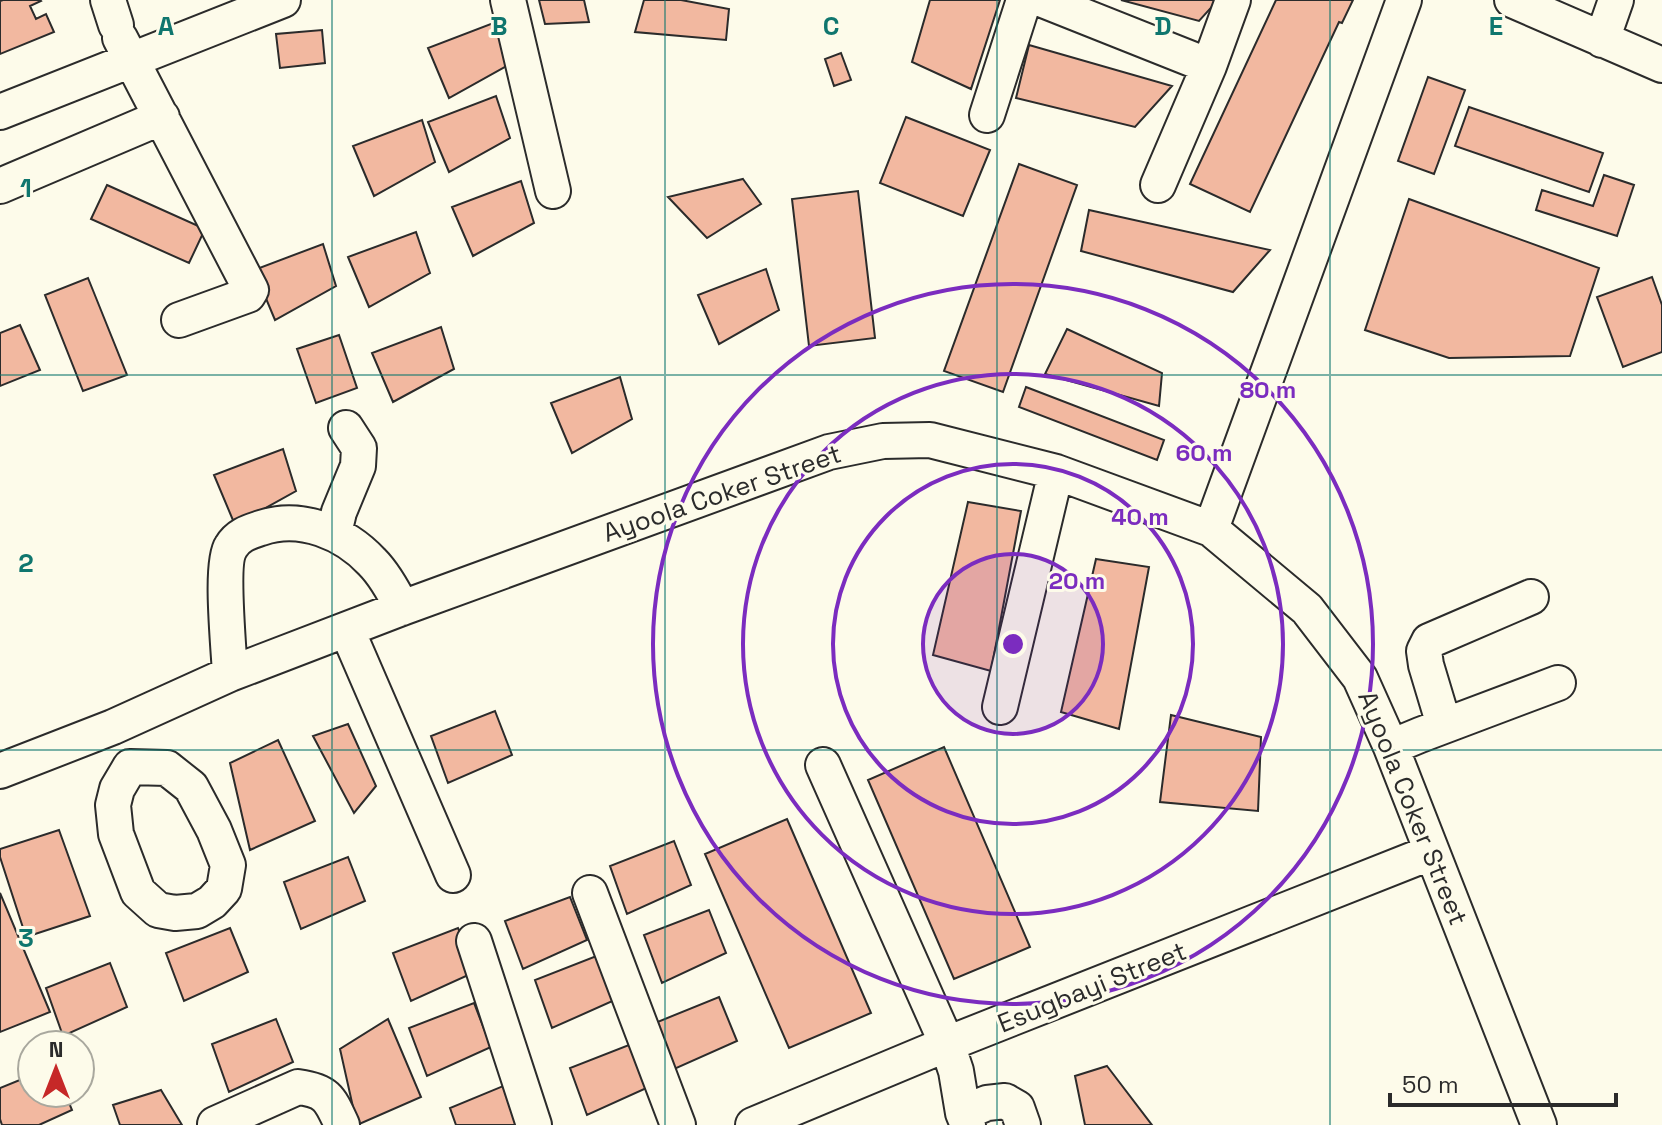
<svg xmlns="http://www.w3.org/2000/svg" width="1662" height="1125" viewBox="0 0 1662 1125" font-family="'Space Grotesk',sans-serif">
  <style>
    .building { fill: #f2b8a0; stroke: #2b2b2b; stroke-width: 2 }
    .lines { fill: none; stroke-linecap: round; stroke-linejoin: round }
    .minor-casing { stroke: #2b2b2b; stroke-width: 38 }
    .minor { stroke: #fdfbea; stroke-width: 34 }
    .grid { fill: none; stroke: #0f766e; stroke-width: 2; stroke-opacity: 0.55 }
    .ring { fill: none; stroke: #7b2cbf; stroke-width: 4 }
    .labels { text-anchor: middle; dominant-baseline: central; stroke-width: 6; stroke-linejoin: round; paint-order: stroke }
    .street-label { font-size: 26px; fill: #2b2b2b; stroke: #fdfbea }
    .grid-label { font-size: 26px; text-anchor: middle; font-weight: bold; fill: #0f766e; stroke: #fdfbea; stroke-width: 6; stroke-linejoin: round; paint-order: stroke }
    .centre { fill: #7b2cbf; stroke: #fdfbea; stroke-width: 4 }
    .ring-label { font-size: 24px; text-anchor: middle; font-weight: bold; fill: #7b2cbf; stroke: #fdfbea; stroke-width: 6; stroke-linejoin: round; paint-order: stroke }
  </style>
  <rect width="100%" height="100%" fill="#fdfbea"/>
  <path class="building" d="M3,0H40L41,1L30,6L36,19L46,14L54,32L0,54V1Z
    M539,0H584L589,22L545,24Z
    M644,0H681L729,9L726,40L635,32Z
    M930,0H1000L971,89L912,62Z
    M1121,0H1218L1199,21Z
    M1276,0H1353L1342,23L1339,22L1250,212L1190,184Z
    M496,22L510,64L449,98L428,48Z
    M322,30L325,63L280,68L276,34Z
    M1029,45L1172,86L1135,127L1016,98Z
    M841,53L851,80L834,86L825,59Z
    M1428,77L1465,90L1434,174L1398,161Z
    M496,96L510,138L449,172L428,122Z
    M1469,107L1603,153L1589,192L1455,146Z
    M906,117L990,150L963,216L880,183Z
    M422,120L435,162L374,196L353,146Z
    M1019,164L1077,185L1003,392L944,371Z
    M1604,175L1634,185L1617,236L1536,210L1542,190L1593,206Z
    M743,179L761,204L707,238L668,197Z
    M521,181L534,223L473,256L452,207Z
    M107,185L205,229L189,263L91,219Z
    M858,191L875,338L809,346L792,199Z
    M1409,199L1599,268L1570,356L1449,358L1365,330Z
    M1089,210L1270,250L1233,292L1081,251Z
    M416,232L430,273L369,307L348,257Z
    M323,244L336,286L275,320L254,270Z
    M766,269L779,310L719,344L698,295Z
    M1652,277L1662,305V352L1623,367L1597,297Z
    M88,278L127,375L83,391L45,295Z
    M20,325L40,370L0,386V333Z
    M441,327L454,369L393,402L372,353Z
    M1067,329L1162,373L1159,406L1045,374Z
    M339,335L357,388L316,403L297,349Z
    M620,377L632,419L572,453L551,403Z
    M1026,387L1164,440L1157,460L1019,407Z
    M283,449L296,491L235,525L214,475Z
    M968,502L1021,511L991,671L933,655Z
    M1096,559L1149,567L1119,729L1061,712Z
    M495,711L512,755L448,783L431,736Z
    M1171,715L1261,737L1258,811L1160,802Z
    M348,724L376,786L354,813L313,736Z
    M278,740L315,821L250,850L230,763Z
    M944,747L1030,947L954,979L868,780Z
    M787,819L871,1013L789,1048L705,854Z
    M59,830L90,916L26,937L0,857V849Z
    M674,841L691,885L627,914L610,866Z
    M348,857L365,901L301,929L284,882Z
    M0,893L50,1012L0,1032Z
    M570,897L587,940L523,969L505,921Z
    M709,910L726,953L662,983L644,935Z
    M230,928L248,972L184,1001L166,953Z
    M458,928L475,972L411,1001L393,953Z
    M599,955L617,999L552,1028L535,980Z
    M110,963L127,1007L63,1036L46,988Z
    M719,997L737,1041L672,1070L655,1023Z
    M474,1003L491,1047L427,1076L409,1028Z
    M276,1019L293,1062L229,1092L212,1044Z
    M388,1019L421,1097L357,1125L340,1049Z
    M634,1043L651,1086L587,1115L570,1068Z
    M1107,1066L1152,1125H1085L1075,1076Z
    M32,1075V1093H65L72,1110L39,1125H2L0,1119V1088Z
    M513,1082L530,1125H456L450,1108Z
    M161,1090L182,1125H120L113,1105Z"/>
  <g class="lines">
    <g class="minor-casing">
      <path id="minor" d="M108,0L116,25
        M508,0L553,191
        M1043,0L1209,66
        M1512,0L1662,65
        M120,38L251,290L248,295L179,320
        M1602,40L1616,0
        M0,112L283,0
        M987,115L1024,0
        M1158,185L1209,66L1233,0
        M0,186L162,117
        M1211,529L1404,0
        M334,533L339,512L358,466L359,448L346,428
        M347,630L453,875
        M230,674C229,651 220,563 231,547C238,535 249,532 261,528C301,514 345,533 372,562C385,575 394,592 402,608
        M1000,707L1056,472
        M1444,725L1426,665L1424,651L1429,641L1531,597
        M1391,747L1420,735L1558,683
        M823,765L947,1044L956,1071L963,1113L968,1125
        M130,767L167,768L191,787L214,830L228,865L224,889L212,902L197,911L175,913L158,910L138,892L116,834L113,805L117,789Z
        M0,771L113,727L230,674L402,608L829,452L883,441L930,440L1056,472L1211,529L1307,609L1360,678L1391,747L1539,1125
        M590,893L678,1125
        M474,941L534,1125
        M963,1113L987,1103L1005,1101L1017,1108L1023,1125
        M215,1124L298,1087C328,1091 330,1099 342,1125
        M753,1125L947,1044L1432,852"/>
    </g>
    <use href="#minor" class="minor"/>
  </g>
  <path class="grid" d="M332,0V1125M665,0V1125M997,0V1125M1330,0V1125M0,375H1662M0,750H1662"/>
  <circle cx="1013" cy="644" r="90" fill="#7b2cbf" fill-opacity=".12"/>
  <g class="ring">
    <circle cx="1013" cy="644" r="90"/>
    <circle cx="1013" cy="644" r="180"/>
    <circle cx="1013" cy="644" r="270"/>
    <circle cx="1013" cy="644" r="360"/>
  </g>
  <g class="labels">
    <g class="street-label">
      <text transform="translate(722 493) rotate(-19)">Ayoola Coker Street</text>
      <text transform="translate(1413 808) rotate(68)">Ayoola Coker Street</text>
      <text transform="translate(1092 987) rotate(-22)">Esugbayi Street</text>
    </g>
  </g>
  <g class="grid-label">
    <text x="166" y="35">A</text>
    <text x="499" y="35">B</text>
    <text x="831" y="35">C</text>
    <text x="1163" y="35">D</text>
    <text x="1496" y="35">E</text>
    <text x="26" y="197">1</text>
    <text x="26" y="572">2</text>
    <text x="26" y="947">3</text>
  </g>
  <circle cx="1013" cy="644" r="12" class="centre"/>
  <g class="ring-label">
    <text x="1268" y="398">80 m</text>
    <text x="1204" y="461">60 m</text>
    <text x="1140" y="525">40 m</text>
    <text x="1077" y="589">20 m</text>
  </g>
  <g transform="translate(56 1069)"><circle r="38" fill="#fdfbea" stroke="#a9a89e" stroke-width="2"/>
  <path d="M0-6L14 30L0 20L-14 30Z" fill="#c62828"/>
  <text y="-12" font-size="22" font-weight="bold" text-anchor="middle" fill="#2b2b2b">N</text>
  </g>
  <path d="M1390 1093v12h226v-12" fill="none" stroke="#2b2b2b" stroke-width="4"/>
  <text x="1402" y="1093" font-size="24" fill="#2b2b2b" stroke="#fdfbea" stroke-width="6" paint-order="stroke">50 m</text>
</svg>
